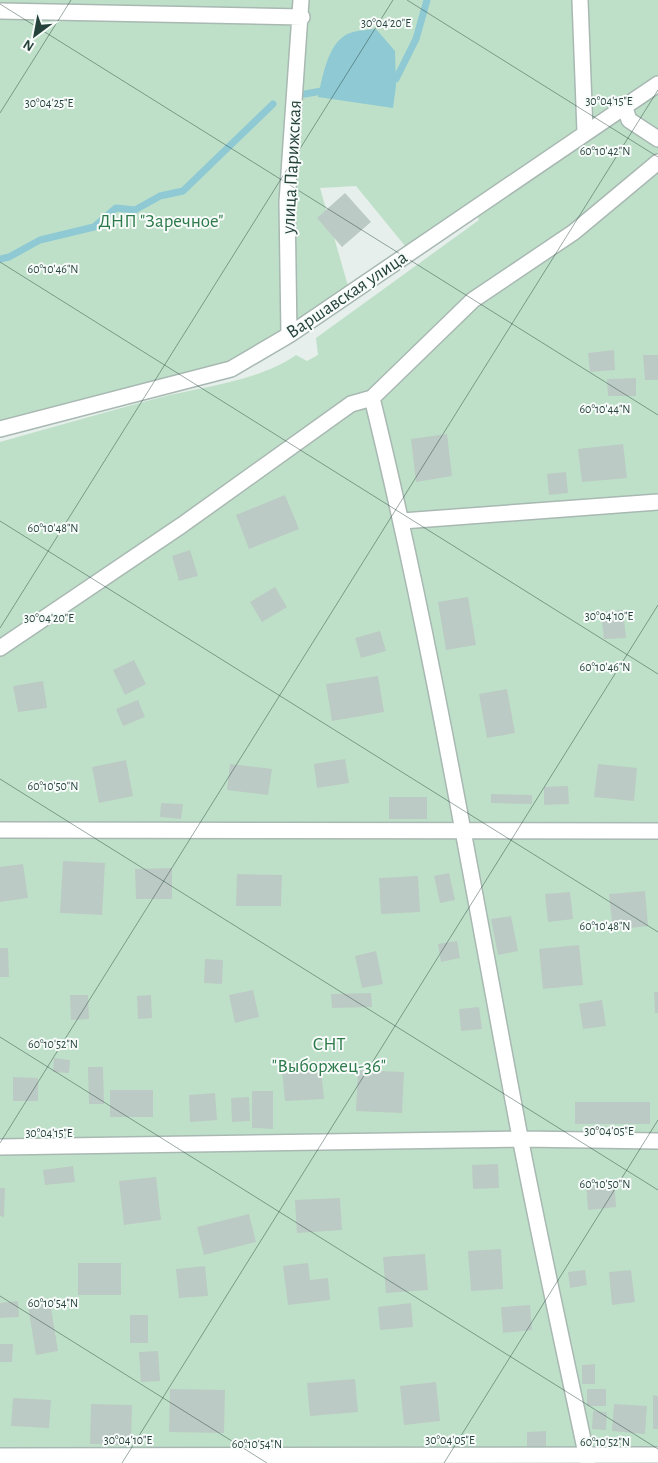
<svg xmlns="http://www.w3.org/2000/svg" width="658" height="1463" viewBox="0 0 658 1463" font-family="'Alegreya Sans',sans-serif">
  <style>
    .green { fill: #bfe0c8 }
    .water { fill: #8ec9d4 }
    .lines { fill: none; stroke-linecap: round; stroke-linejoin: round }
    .stream { stroke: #8ec9d4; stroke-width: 7 }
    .building { fill: #bbcac4 }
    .minor-casing { stroke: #a8b8b2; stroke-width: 18 }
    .minor { stroke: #fff; stroke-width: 15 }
    .ticks { fill: none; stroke: #24423a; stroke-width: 1; stroke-opacity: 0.45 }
    .labels { text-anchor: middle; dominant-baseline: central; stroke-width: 4; stroke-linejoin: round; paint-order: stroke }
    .street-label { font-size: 19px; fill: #24423a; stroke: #f7fbf9 }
    .park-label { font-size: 19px; fill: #2d7a4b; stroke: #f7fbf9 }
    .ticks-label { font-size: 12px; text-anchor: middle; fill: #24423a; stroke: #f7fbf9; stroke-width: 4; stroke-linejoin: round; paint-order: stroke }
  </style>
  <rect width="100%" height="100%" fill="#e6efeb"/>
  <path class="green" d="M0,0H658V1463H0V442C53,427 105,412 158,398C203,386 257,382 296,355L307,361L318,355L316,338L479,220L474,208L410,252L356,186L320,188L350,293L231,369L0,432Z"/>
  <path class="water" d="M376,29L395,51L396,86L393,108L318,97C323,76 328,38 353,32C360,30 369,30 376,29Z"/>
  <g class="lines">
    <path class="stream" d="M389,80L396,79L416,39L427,0
      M305,94L327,90
      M0,259L9,257L40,240L94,227L116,208L135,210L160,196L183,191L273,104"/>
  </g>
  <path class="building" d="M345,193L371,222L342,247L317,218Z
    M614,350L615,370L590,372L588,353Z
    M643,355H658V380H645Z
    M636,378V396H608L607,379Z
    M447,434L452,476L416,482L411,439Z
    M623,444L627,478L582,482L578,449Z
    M566,472L568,493L549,495L547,474Z
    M285,495L299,529L249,549L236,515Z
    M190,550L198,576L179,581L172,556Z
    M275,587L287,607L262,622L250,602Z
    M468,597L476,645L446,650L438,602Z
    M623,610L626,638L604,639L601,612Z
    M380,631L386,651L361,658L355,638Z
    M134,660L146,684L125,695L113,670Z
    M378,676L384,712L332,721L326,684Z
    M43,681L47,708L18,712L13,686Z
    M507,689L515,733L487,738L479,694Z
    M138,700L145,717L123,726L116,709Z
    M345,759L349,783L317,788L314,764Z
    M126,760L133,796L99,803L92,767Z
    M230,764L272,769L268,795L227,790Z
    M598,764L637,768L634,801L594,797Z
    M568,786L569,804L544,805V787Z
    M491,794L532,795V804L491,803Z
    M389,797H427V819H389Z
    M161,803L183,804L181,819L160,817Z
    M63,861L105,863L102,915L60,913Z
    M23,864L28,898L0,902V867Z
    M172,868V899H136L135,869Z
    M449,873L455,900L440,903L434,876Z
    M237,874L282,875L281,906H236Z
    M418,876L420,912L381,914L379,878Z
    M645,891L648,926L613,930L609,894Z
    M570,892L573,919L548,922L545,894Z
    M511,916L518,951L498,955L491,919Z
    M457,941L460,958L441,962L438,944Z
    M579,945L583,985L543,989L539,949Z
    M0,948H8L9,977H0Z
    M376,951L383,984L362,988L355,956Z
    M205,959L223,960L222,984L204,983Z
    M253,990L259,1017L235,1023L229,995Z
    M654,992H658V1013H655Z
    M371,993L372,1007L332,1008L331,994Z
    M70,995H88L89,1019L71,1020Z
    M151,995L152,1018L138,1019L137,996Z
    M602,1000L606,1026L583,1029L579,1004Z
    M479,1007L482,1029L461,1031L459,1009Z
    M54,1058L70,1060L69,1073L53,1072Z
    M88,1067H103L104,1104H89Z
    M321,1069L324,1099L285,1101L282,1071Z
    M358,1070L404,1072L402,1113L356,1111Z
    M13,1077L38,1078V1101H13Z
    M110,1090H153V1117H110Z
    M252,1091H273V1129L252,1128Z
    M215,1093L217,1120L190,1122L189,1095Z
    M249,1097L250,1121L232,1122L231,1098Z
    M575,1102H650V1124H575Z
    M498,1164L499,1188L473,1189L472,1165Z
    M73,1166L75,1182L45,1185L43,1170Z
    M156,1177L161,1220L124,1225L119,1181Z
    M614,1179L616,1207L588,1210L586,1182Z
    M0,1188H5L4,1217L0,1216Z
    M340,1198L342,1230L297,1233L295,1200Z
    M249,1214L256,1242L204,1255L197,1227Z
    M501,1249L503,1289L471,1291L468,1251Z
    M425,1254L428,1290L386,1293L383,1257Z
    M78,1263H121V1295H78Z
    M308,1263L310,1280L328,1278L330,1300L288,1305L283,1266Z
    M205,1266L208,1296L179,1298L176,1269Z
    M585,1270L587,1285L570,1288L568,1272Z
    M631,1270L635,1302L612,1305L609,1272Z
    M18,1301L19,1317L0,1318V1303Z
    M50,1302L58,1351L36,1355L28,1306Z
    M411,1303L413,1327L380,1330L378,1307Z
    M530,1305L532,1330L503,1333L501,1307Z
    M130,1315H148V1343H130Z
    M0,1344H13L12,1362H0Z
    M158,1351L160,1381L141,1382L139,1352Z
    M595,1364V1384H582V1365Z
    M355,1379L358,1412L310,1416L307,1383Z
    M436,1382L440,1421L404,1425L400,1386Z
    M170,1389L225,1390L224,1433L169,1432Z
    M587,1389H606V1406H587Z
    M653,1395L658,1396V1429H653Z
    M13,1398L51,1400L49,1428L11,1426Z
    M91,1404L132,1405L131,1445L90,1444Z
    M614,1404L647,1406L645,1434L612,1431Z
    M593,1411L607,1412L606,1430L592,1429Z
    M546,1431V1448L527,1449V1432Z"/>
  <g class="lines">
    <g class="minor-casing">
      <path id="minor" d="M580,0L585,132
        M0,11L302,17
        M624,105L629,120L658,139
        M289,335L287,202L301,0
        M372,398C432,642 473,890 520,1137C541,1246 565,1354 588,1463
        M0,429L231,369L289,335L658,84
        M402,521L658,502
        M0,648L182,525L351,404L372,398L473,300L574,232L658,162
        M0,830L658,831
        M0,1147L521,1139L658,1141
        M0,1456L658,1455"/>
    </g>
    <use href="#minor" class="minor"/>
  </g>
  <path class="ticks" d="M407,0L658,157M0,4L658,415M0,113L71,0M0,262L658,674M0,521L658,932M0,628L393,0M0,779L658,1190M0,1037L658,1449M0,1143L658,90M0,1296L267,1463M122,1463L658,605M444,1463L658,1120"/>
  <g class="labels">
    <g class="street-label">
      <text transform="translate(292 167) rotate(-87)">улица Парижская</text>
      <text transform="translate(347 295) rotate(-34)">Варшавская улица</text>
    </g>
    <g class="park-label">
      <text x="161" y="221">ДНП "Заречное"</text>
      <text x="329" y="1044">СНТ<tspan x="329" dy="22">"Выборжец-36"</tspan></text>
    </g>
  </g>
  <g class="ticks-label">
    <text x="386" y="27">30°04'20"E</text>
    <text x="609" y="105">30°04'15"E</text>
    <text x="49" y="107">30°04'25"E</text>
    <text x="605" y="155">60°10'42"N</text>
    <text x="53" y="273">60°10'46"N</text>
    <text x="605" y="413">60°10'44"N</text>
    <text x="53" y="532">60°10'48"N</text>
    <text x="609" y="620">30°04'10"E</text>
    <text x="49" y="622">30°04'20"E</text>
    <text x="605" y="671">60°10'46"N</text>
    <text x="53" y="790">60°10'50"N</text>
    <text x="605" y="930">60°10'48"N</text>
    <text x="53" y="1048">60°10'52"N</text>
    <text x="609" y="1135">30°04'05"E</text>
    <text x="49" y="1137">30°04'15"E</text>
    <text x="605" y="1188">60°10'50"N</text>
    <text x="53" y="1307">60°10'54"N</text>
    <text x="128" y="1444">30°04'10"E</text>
    <text x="450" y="1444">30°04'05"E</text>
    <text x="605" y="1446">60°10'52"N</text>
    <text x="257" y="1448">60°10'54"N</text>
  </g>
  <g transform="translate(35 35) rotate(212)" stroke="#f7fbf9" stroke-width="4" paint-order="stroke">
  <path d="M0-4L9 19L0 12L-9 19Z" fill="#24423a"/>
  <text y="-8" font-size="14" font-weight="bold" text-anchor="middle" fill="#24423a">N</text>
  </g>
</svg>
